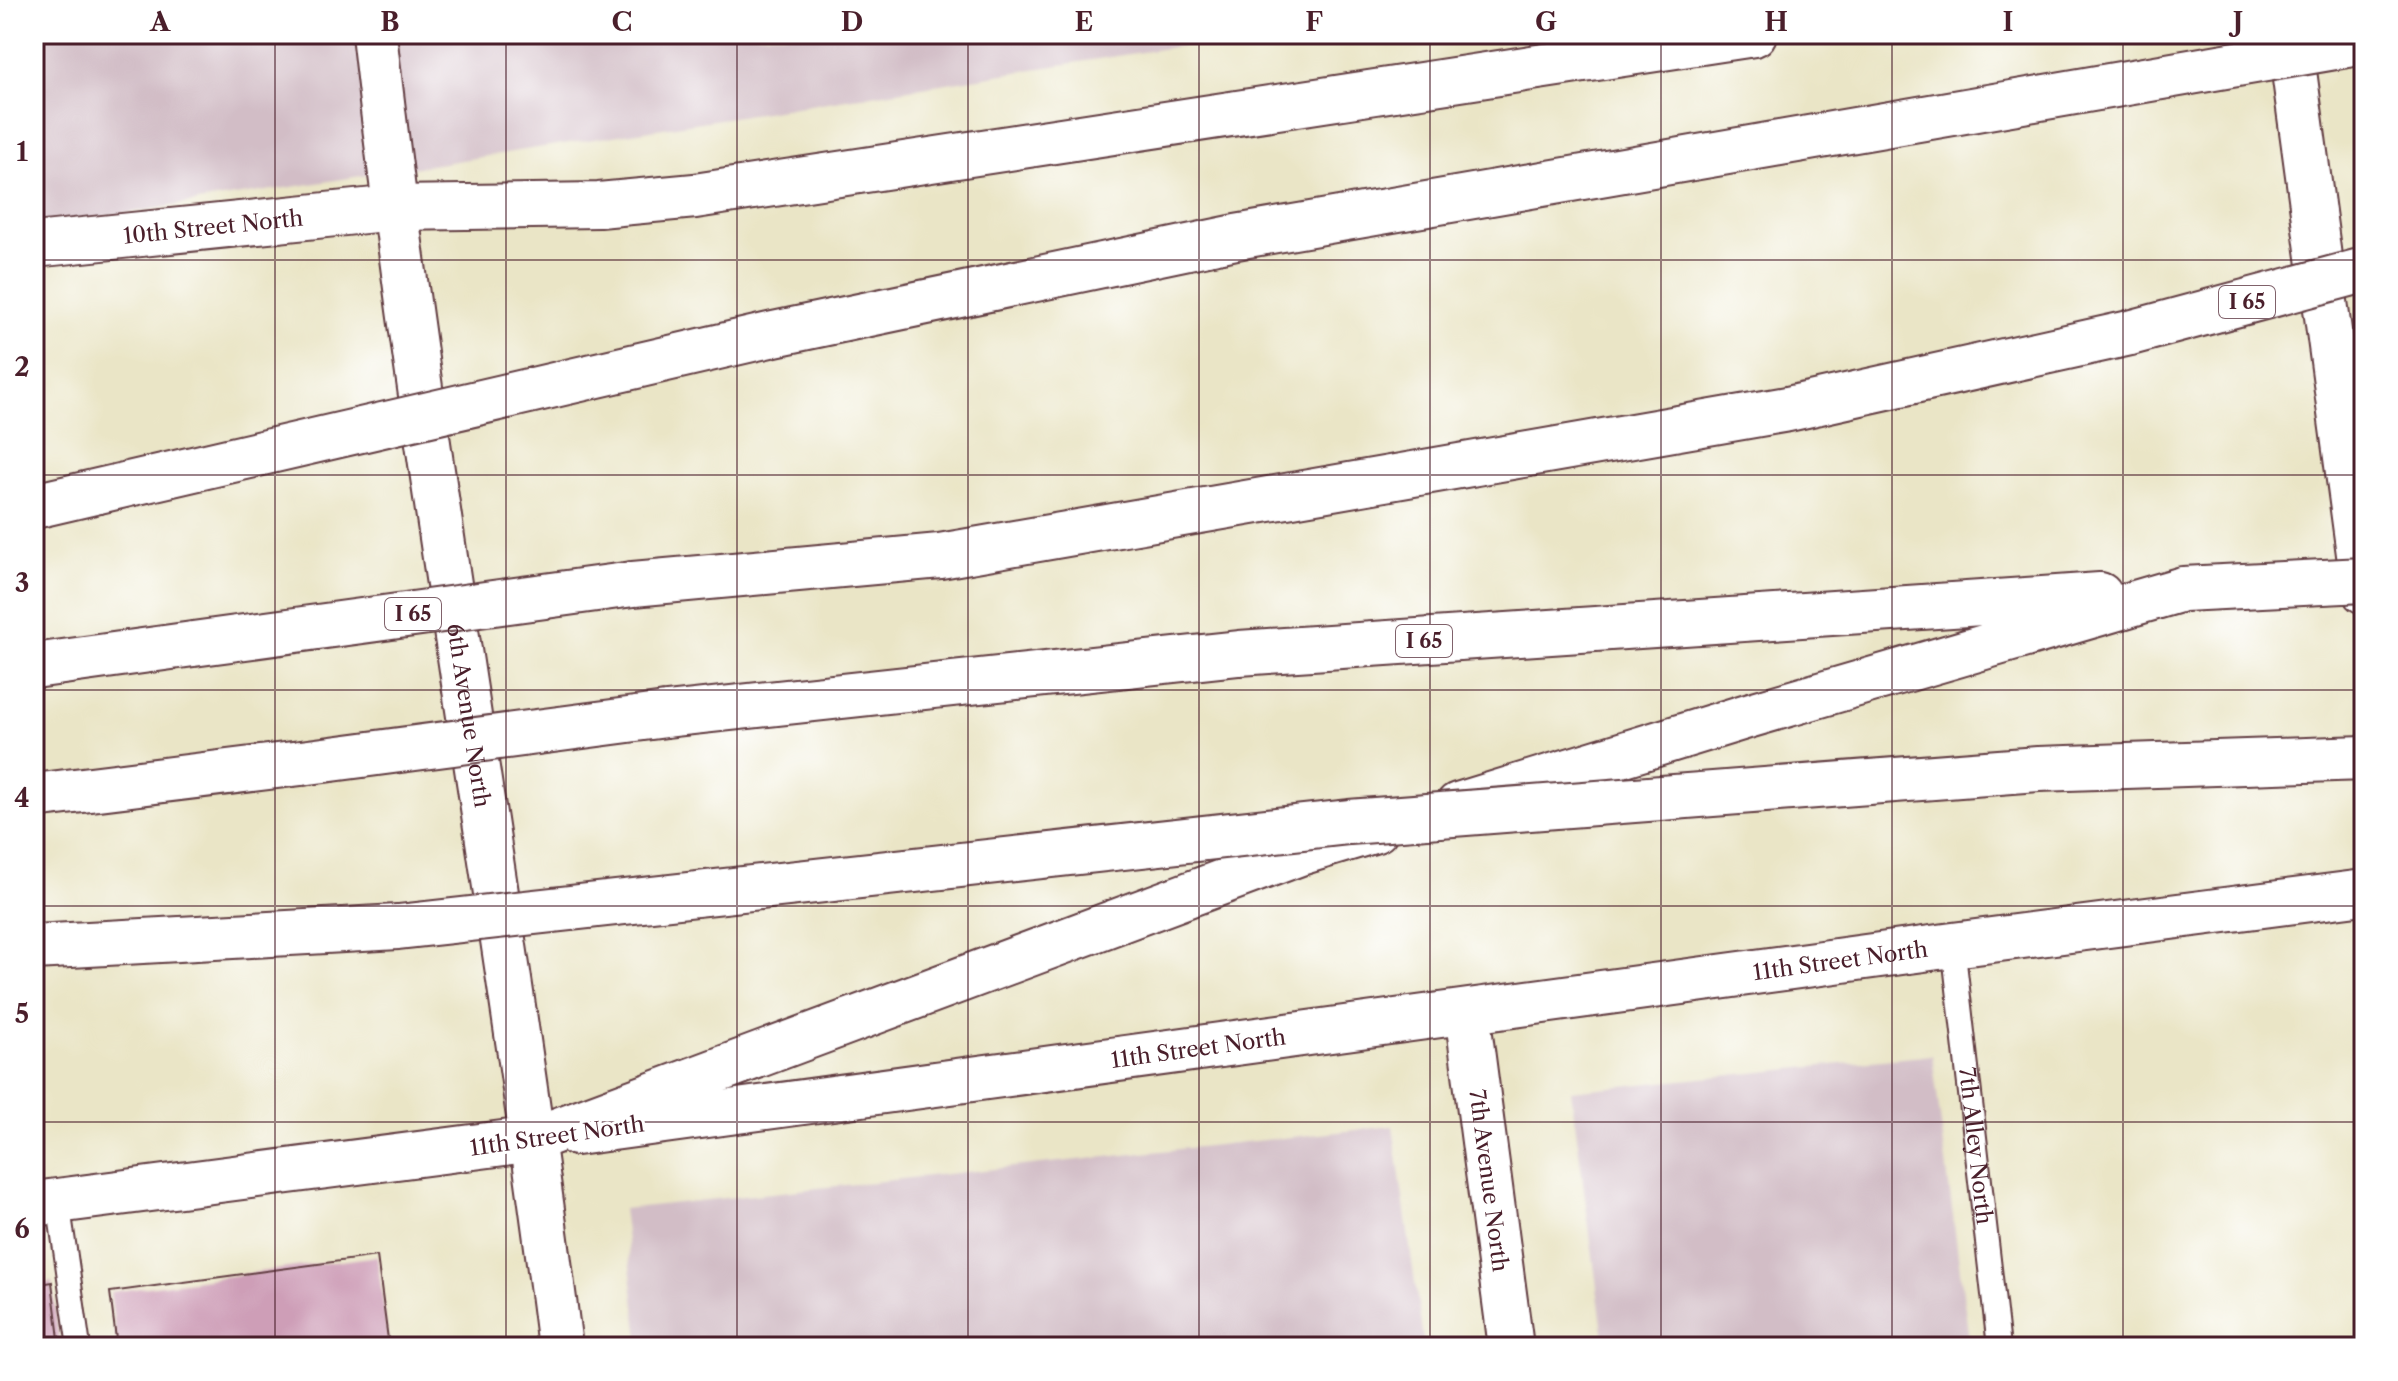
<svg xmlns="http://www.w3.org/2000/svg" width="2398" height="1381" viewBox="0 0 2398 1381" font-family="'Libre Caslon Text',serif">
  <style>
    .industrial { fill: #d2bdc6 }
    .building { fill: #ce9eb7 }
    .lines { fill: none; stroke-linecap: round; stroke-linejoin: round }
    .service-casing { stroke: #623d42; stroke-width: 26 }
    .minor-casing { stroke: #623d42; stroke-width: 48 }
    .secondary-casing { stroke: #623d42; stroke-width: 48 }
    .primary-casing { stroke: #623d42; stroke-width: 48 }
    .motorway-casing { stroke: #623d42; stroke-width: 48 }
    .service { stroke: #fff; stroke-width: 22 }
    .minor { stroke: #fff; stroke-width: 44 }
    .secondary { stroke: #fff; stroke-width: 44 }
    .primary { stroke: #fff; stroke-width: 44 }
    .motorway { stroke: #fff; stroke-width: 44 }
    .motorway-bridge-casing { stroke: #623d42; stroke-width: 48; stroke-linecap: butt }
    .motorway-bridge { stroke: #fff; stroke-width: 44 }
    .grid { fill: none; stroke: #4a1f2b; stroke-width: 2; stroke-opacity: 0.55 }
    .labels { text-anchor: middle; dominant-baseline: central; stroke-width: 6; stroke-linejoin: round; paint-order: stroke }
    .shield { fill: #fff; stroke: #80626b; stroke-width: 2 }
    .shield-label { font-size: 20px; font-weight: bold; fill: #4a1f2b }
    .street-label { font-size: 22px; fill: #4a1f2b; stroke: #fff }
    .neatline { fill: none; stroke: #4a1f2b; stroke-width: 3 }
    .grid-label { font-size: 26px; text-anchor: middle; font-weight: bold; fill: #4a1f2b }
  </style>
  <rect width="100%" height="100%" fill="#fff"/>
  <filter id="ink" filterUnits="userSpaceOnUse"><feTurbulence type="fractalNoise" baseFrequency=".0125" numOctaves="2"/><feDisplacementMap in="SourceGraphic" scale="16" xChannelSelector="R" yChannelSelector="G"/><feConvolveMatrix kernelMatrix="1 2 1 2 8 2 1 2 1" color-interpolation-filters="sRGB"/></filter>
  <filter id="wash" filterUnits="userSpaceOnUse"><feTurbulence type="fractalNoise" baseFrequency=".006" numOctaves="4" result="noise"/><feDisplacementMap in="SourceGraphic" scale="32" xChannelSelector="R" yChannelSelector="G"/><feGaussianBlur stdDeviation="1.8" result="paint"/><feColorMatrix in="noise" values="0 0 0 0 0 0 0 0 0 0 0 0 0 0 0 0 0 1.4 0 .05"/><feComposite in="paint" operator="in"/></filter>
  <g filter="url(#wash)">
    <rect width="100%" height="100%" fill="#eae5c6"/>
    <path class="industrial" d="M34,34H1256L34,228Z
      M1932,1055L1970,1347H1605L1571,1091Z
      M1393,1126L1424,1347H640L623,1209Z"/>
    <g id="blocks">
      <path class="building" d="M377,1256L389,1347H117L110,1292Z
        M52,1282L60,1347H34V1285Z"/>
    </g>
  </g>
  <g filter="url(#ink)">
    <use href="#blocks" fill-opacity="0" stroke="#623d42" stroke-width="2"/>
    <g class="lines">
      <g class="service-casing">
        <g id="service">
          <path id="s1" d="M1953,945L1999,1347"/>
          <path d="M58,1201L79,1347"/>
        </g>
      </g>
      <g class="minor-casing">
        <g id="minor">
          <path id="s2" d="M1467,1012L1511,1347"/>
          <path id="s3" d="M576,1133L1953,945L2364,892"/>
        </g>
      </g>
      <g class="secondary-casing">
        <g id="secondary">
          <path id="s4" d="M374,34C424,473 505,908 560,1347"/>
          <path d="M2289,34L2364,591"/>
        </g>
      </g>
      <g class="primary-casing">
        <g id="primary">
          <path id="s5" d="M34,245L394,208"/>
          <path d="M34,1204L534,1139"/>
        </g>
      </g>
      <g class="motorway-casing">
        <path id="motorway" d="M394,208L599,205L695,196L1754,34
          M633,584L940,556L1788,409L2130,333
          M34,666L193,644
          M666,715L1239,653L2100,595
          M34,796L301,763
          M1458,805L1751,715L2183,589
          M534,1139L1300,853L1376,830"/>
      </g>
      <use href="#service" class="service"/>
      <use href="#minor" class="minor"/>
      <use href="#secondary" class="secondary"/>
      <use href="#primary" class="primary"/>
      <use href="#motorway" class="motorway"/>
      <g class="motorway-bridge-casing">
        <path id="motorway-bridge" d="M2130,333L2364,270
          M34,506L774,334L1236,237L2364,42
          M2183,589L2364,580
          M193,644L633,584
          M301,763L666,715
          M34,947L398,927L1349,822L2038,769L2364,758"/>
      </g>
      <use href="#motorway-bridge" class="motorway-bridge"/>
    </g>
  </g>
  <path class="grid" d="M275,34V1347M506,34V1347M737,34V1347M968,34V1347M1199,34V1347M1430,34V1347M1661,34V1347M1892,34V1347M2123,34V1347M34,260H2364M34,475H2364M34,690H2364M34,906H2364M34,1122H2364"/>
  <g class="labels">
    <g class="shield">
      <rect x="2219" y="286" width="56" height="32" rx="6"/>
      <rect x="385" y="598" width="56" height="32" rx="6"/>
      <rect x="1396" y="625" width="56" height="32" rx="6"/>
    </g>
    <g class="shield-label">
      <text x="2247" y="302">I 65</text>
      <text x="413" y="614">I 65</text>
      <text x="1424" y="641">I 65</text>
    </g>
    <g class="street-label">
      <text stroke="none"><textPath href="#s5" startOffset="180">10th Street North</textPath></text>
      <text stroke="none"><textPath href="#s4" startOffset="688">6th Avenue North</textPath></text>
      <text stroke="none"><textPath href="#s3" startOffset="1276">11th Street North</textPath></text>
      <text stroke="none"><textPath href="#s3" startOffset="628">11th Street North</textPath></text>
      <text transform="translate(557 1136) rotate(-8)">11th Street North</text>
      <text stroke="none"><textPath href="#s1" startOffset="202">7th Alley North</textPath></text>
      <text stroke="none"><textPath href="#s2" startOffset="170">7th Avenue North</textPath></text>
    </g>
  </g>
  <rect width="2398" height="1381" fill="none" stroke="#fff" stroke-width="88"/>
  <rect x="44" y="44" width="2310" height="1293" class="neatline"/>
  <g class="grid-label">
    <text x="160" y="31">A</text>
    <text x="390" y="31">B</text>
    <text x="622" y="31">C</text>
    <text x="852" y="31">D</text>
    <text x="1084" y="31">E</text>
    <text x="1314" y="31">F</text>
    <text x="1546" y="31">G</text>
    <text x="1776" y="31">H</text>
    <text x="2008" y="31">I</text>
    <text x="2238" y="31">J</text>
    <text x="22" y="161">1</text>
    <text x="22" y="376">2</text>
    <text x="22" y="592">3</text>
    <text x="22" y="807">4</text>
    <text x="22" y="1023">5</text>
    <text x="22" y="1238">6</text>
  </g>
</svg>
